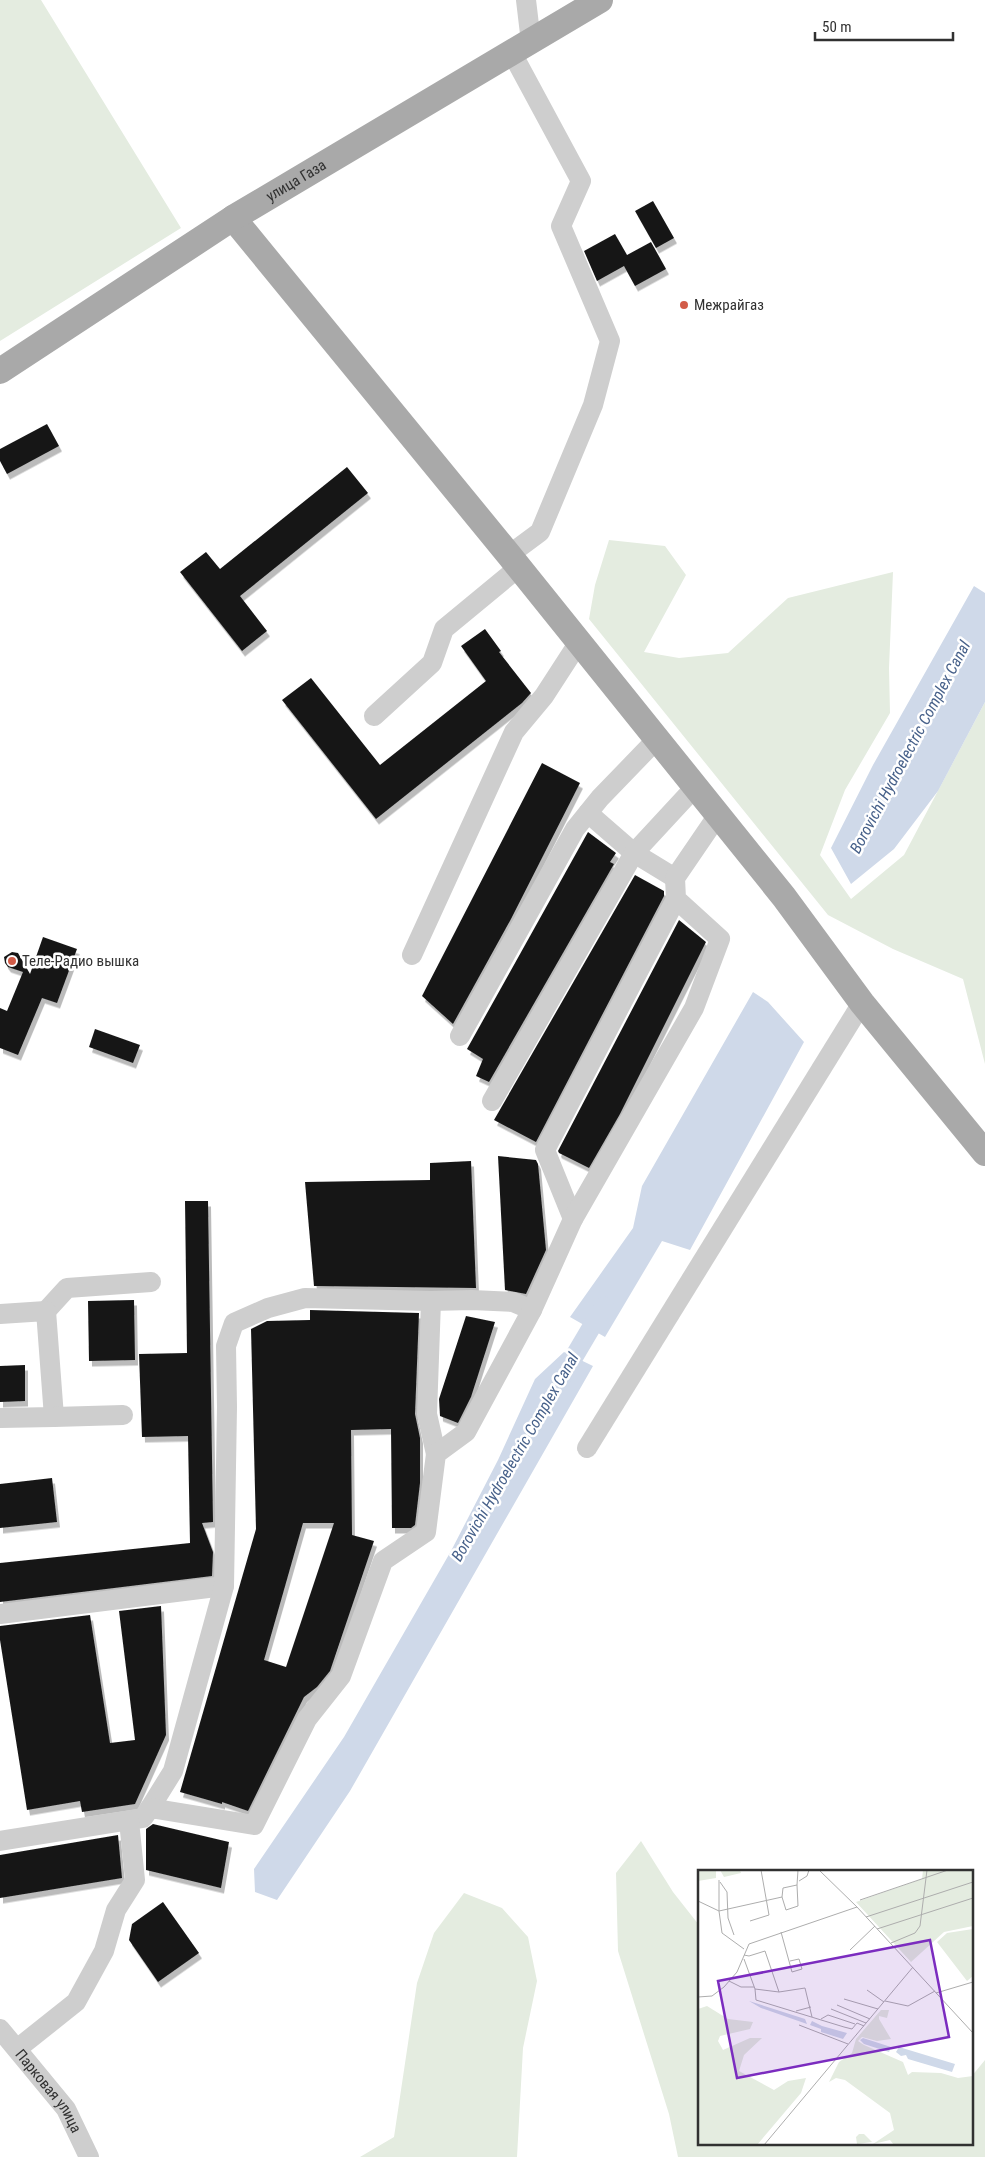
<svg xmlns="http://www.w3.org/2000/svg" width="985" height="2157" viewBox="0 0 985 2157" font-family="'Roboto Condensed',sans-serif">
  <style>
    .green { fill: #e4ece0 }
    .water { fill: #cfd9e9 }
    .lines { fill: none; stroke-linecap: round; stroke-linejoin: round }
    .canal { stroke: #cfd9e9; stroke-width: 19 }
    .building { fill: #181818; fill-rule: evenodd; filter: url(#shadow) }
    .minor { stroke: #cecece; stroke-width: 20 }
    .major { stroke: #a9a9a9; stroke-width: 26 }
    .poi-dot { fill: #d25c48; stroke: #fff; stroke-width: 2 }
    .labels { text-anchor: middle; dominant-baseline: central; stroke-width: 5; stroke-linejoin: round; paint-order: stroke }
    .street-label { font-size: 15px; fill: #313131; stroke: #fff }
    .poi-label { font-size: 15px; fill: #313131; stroke: #fff; text-anchor: start }
    .water-label { font-size: 16px; font-style: italic; fill: #47618a; stroke: #fff }
    .inset-road { fill: none; stroke: #adadad; stroke-width: 1 }
    .view { fill: #7b2cbf; fill-opacity: 0.15; stroke: #7b2cbf; stroke-width: 2.5 }
    .inset-edge { fill: none; stroke: #313131; stroke-width: 2.5 }
  </style>
  <defs>
    <filter id="shadow"><feDropShadow dx="3" dy="5.5" stdDeviation="0" flood-color="#0004"/></filter>
  </defs>
  <rect width="100%" height="100%" fill="#fff"/>
  <path class="green" d="M0,0H41L181,228L0,341Z
    M609,540L665,546L686,575L644,652L679,658L728,653L788,598L893,572L889,668L890,713L845,790L820,855L851,899L904,855L985,702V1064L963,979L893,949L828,915L589,619L595,585Z
    M641,1841L673,1892L699,1925V2143H971V2077L985,2060V2157H678L669,2114L618,1951L616,1873Z
    M464,1893L502,1908L528,1937L537,1981L523,2048L517,2157H360L394,2137L417,1983L434,1933Z"/>
  <path class="water" d="M974,586L985,593V702L938,791L894,849L851,884L831,848L873,765Z
    M753,992L768,1002L804,1042L690,1250L662,1241L605,1337L570,1317L633,1228L642,1186Z
    M564,1352L593,1366L350,1791L277,1900L255,1892L254,1869L344,1737L451,1551L498,1460L535,1379Z"/>
  <g class="lines">
    <path class="canal" d="M562,1377L604,1306"/>
  </g>
  <path class="building" d="M653,201L674,238L656,248L635,211Z
    M615,234L627,255L651,242L666,269L635,286L624,266L597,281L584,251Z
    M47,424L59,446L7,474L0,461V449Z
    M347,467L368,493L240,596L267,631L242,651L180,572L206,552L220,569Z
    M485,629L501,651L499,652L531,693L522,703L376,819L282,700L311,678L380,765L486,681L461,646Z
    M542,763L580,783L511,919L453,1024L422,996Z
    M588,832L616,853L610,862L614,864L489,1082L476,1076L483,1059L467,1049Z
    M635,875L664,891V896L536,1142L494,1120Z
    M679,920L706,942L620,1114L589,1168L559,1153L558,1151Z
    M43,937L77,949L57,1003L42,998L18,1055L0,1048V1008L7,1011L23,972L8,967L5,963L4,957L12,952L18,953L30,974Z
    M95,1029L140,1045L133,1063L89,1047Z
    M498,1156L536,1160L538,1164L546,1250L526,1294L505,1290Z
    M471,1161L476,1288L314,1286L305,1182L430,1180V1163Z
    M185,1201H208L213,1522L202,1523L213,1552L212,1576L0,1602V1563L190,1543L188,1436L142,1437L139,1354L187,1353Z
    M134,1300L135,1360L89,1361L88,1301Z
    M310,1310L419,1313L415,1414L420,1438V1483L415,1525L411,1528H392L391,1429L351,1430L352,1535L374,1541L330,1671L317,1687L304,1697L248,1811L222,1802V1804L180,1792L256,1529L251,1329L267,1321L310,1320ZM303,1523H334L286,1667L264,1660Z
    M466,1316L495,1322L471,1397L458,1423L440,1416L439,1399Z
    M25,1365V1401L0,1402V1366Z
    M52,1478L57,1522L0,1528V1484Z
    M161,1606L166,1735L135,1804L82,1812L80,1801L27,1810L0,1640V1626L90,1615L110,1743L135,1740L119,1611Z
    M153,1824L229,1842L221,1888L146,1870V1829Z
    M118,1835L122,1878L0,1898V1855Z
    M163,1902L199,1953L158,1982L129,1940L132,1924Z"/>
  <g class="lines">
    <g class="minor">
      <path d="M526,0L531,42"/>
      <path d="M509,555L540,532L593,405L610,341L561,226L581,181L512,53"/>
      <path d="M374,716L432,663L444,629L519,567"/>
      <path d="M588,813L634,853L675,878"/>
      <path d="M412,955L514,732L544,696L579,642"/>
      <path d="M460,1036L575,829L600,798L657,739"/>
      <path d="M492,1101L634,853L696,786"/>
      <path d="M573,1219L545,1150L676,899"/>
      <path d="M431,1301L427,1414L436,1454"/>
      <path d="M46,1311L67,1288L151,1282"/>
      <path d="M0,1314L46,1311L54,1417L0,1418"/>
      <path d="M54,1417L123,1415"/>
      <path d="M587,1448L862,1003"/>
      <path d="M0,1614L224,1586"/>
      <path d="M150,1808L173,1771L224,1586L227,1407L226,1346L234,1323L268,1308L305,1298L431,1301L472,1300L513,1302L532,1310"/>
      <path d="M0,1841L143,1818L150,1808L254,1825L307,1719L341,1676L383,1561L426,1532L436,1454L466,1432L532,1310L573,1219L694,1008L720,939L676,899L675,878L718,815"/>
      <path id="s1" d="M0,2029L66,2109L89,2157"/>
      <path d="M17,2049L76,2002L104,1951L116,1910L135,1880L129,1821"/>
    </g>
    <g class="major">
      <path d="M233,218L509,555L784,897L862,1003L985,1153"/>
      <path id="s2" d="M0,371L233,218L600,0"/>
    </g>
  </g>
  <g class="poi-dot">
    <circle cx="684" cy="305" r="5"/>
    <circle cx="12" cy="961" r="5"/>
  </g>
  <g class="labels">
    <g class="street-label">
      <text stroke="none"><textPath href="#s2" startOffset="352">улица Газа</textPath></text>
      <text stroke="none"><textPath href="#s1" startOffset="79">Парковая улица</textPath></text>
    </g>
    <g class="poi-label">
      <text x="694" y="305">Межрайгаз</text>
      <text x="22" y="961">Теле-Радио вышка</text>
    </g>
    <g class="water-label">
      <text transform="translate(910 747) rotate(-62)">Borovichi Hydroelectric Complex Canal</text>
      <text transform="translate(515 1457) rotate(-60)">Borovichi Hydroelectric Complex Canal</text>
    </g>
  </g>
  <g transform="translate(698 1870)">
    <rect width="275" height="275" fill="#fff"/>
    <path d="M0,0H18V8L0,11ZM22,0H42L43,3L26,7ZM225,0H275V56L246,62L213,92L158,32L224,9ZM275,59V106L269,111L239,72L249,63ZM9,136L30,149L55,152L52,159L22,166L20,171L25,180L52,168H64L46,185L41,201L76,220L90,211L108,208L103,223L59,275H0V139ZM183,140H191L189,148L181,146V149L193,169L179,171L164,167L160,171L166,175L205,192L210,205L214,202L243,203L260,208L275,206V275H196L192,270L175,274L196,260L192,243L147,210L138,208L131,212L141,192L154,183L158,169ZM161,264H166L174,272L159,274L158,267Z" fill="#e4ece0"/>
    <path d="M51,131L107,149L109,154L63,138ZM114,151L124,156L149,163L145,169L123,162V159L112,155ZM165,168L193,177L191,182L166,174L162,170ZM201,177L257,194L254,202L210,189L208,185L203,186L198,182Z" fill="#cfd9e9"/>
    <path class="inset-road" d="M121,0L159,37L275,163M21,10V41L84,27L85,18L99,15L100,0M101,11L109,6L111,0M22,12L29,22L30,48L36,65M84,27L88,40L100,36L99,15M162,30L250,0M0,31L21,41L24,63L46,79M168,47L275,12M52,51L71,45L63,0M179,59L275,28M83,62L94,102L104,99L101,89L92,91M193,73L217,63L222,56L229,0M152,80L177,56M46,85L51,86L67,81L81,122M46,89L57,119L58,130L146,157L154,159L159,153L166,156M31,111L43,117H56M57,119L81,122L107,118L114,147M169,120L186,132M238,123L275,112M0,127L14,126L26,117L39,102L51,74L159,37M146,129L180,139M187,131L210,136L237,121M139,135L172,149M133,139L168,153M98,141L113,137M123,149L130,145L157,154M101,155L150,174M66,275L215,97"/>
    <path class="view" d="M232,70L251,167L39,208L20,111Z"/>
    <rect width="275" height="275" class="inset-edge"/>
  </g>
  <path d="M815 32v8h138v-8" fill="none" stroke="#313131" stroke-width="2.5"/>
  <text x="822" y="32" font-size="15" fill="#313131" stroke="#ffffff" stroke-width="4" paint-order="stroke">50 m</text>
</svg>
